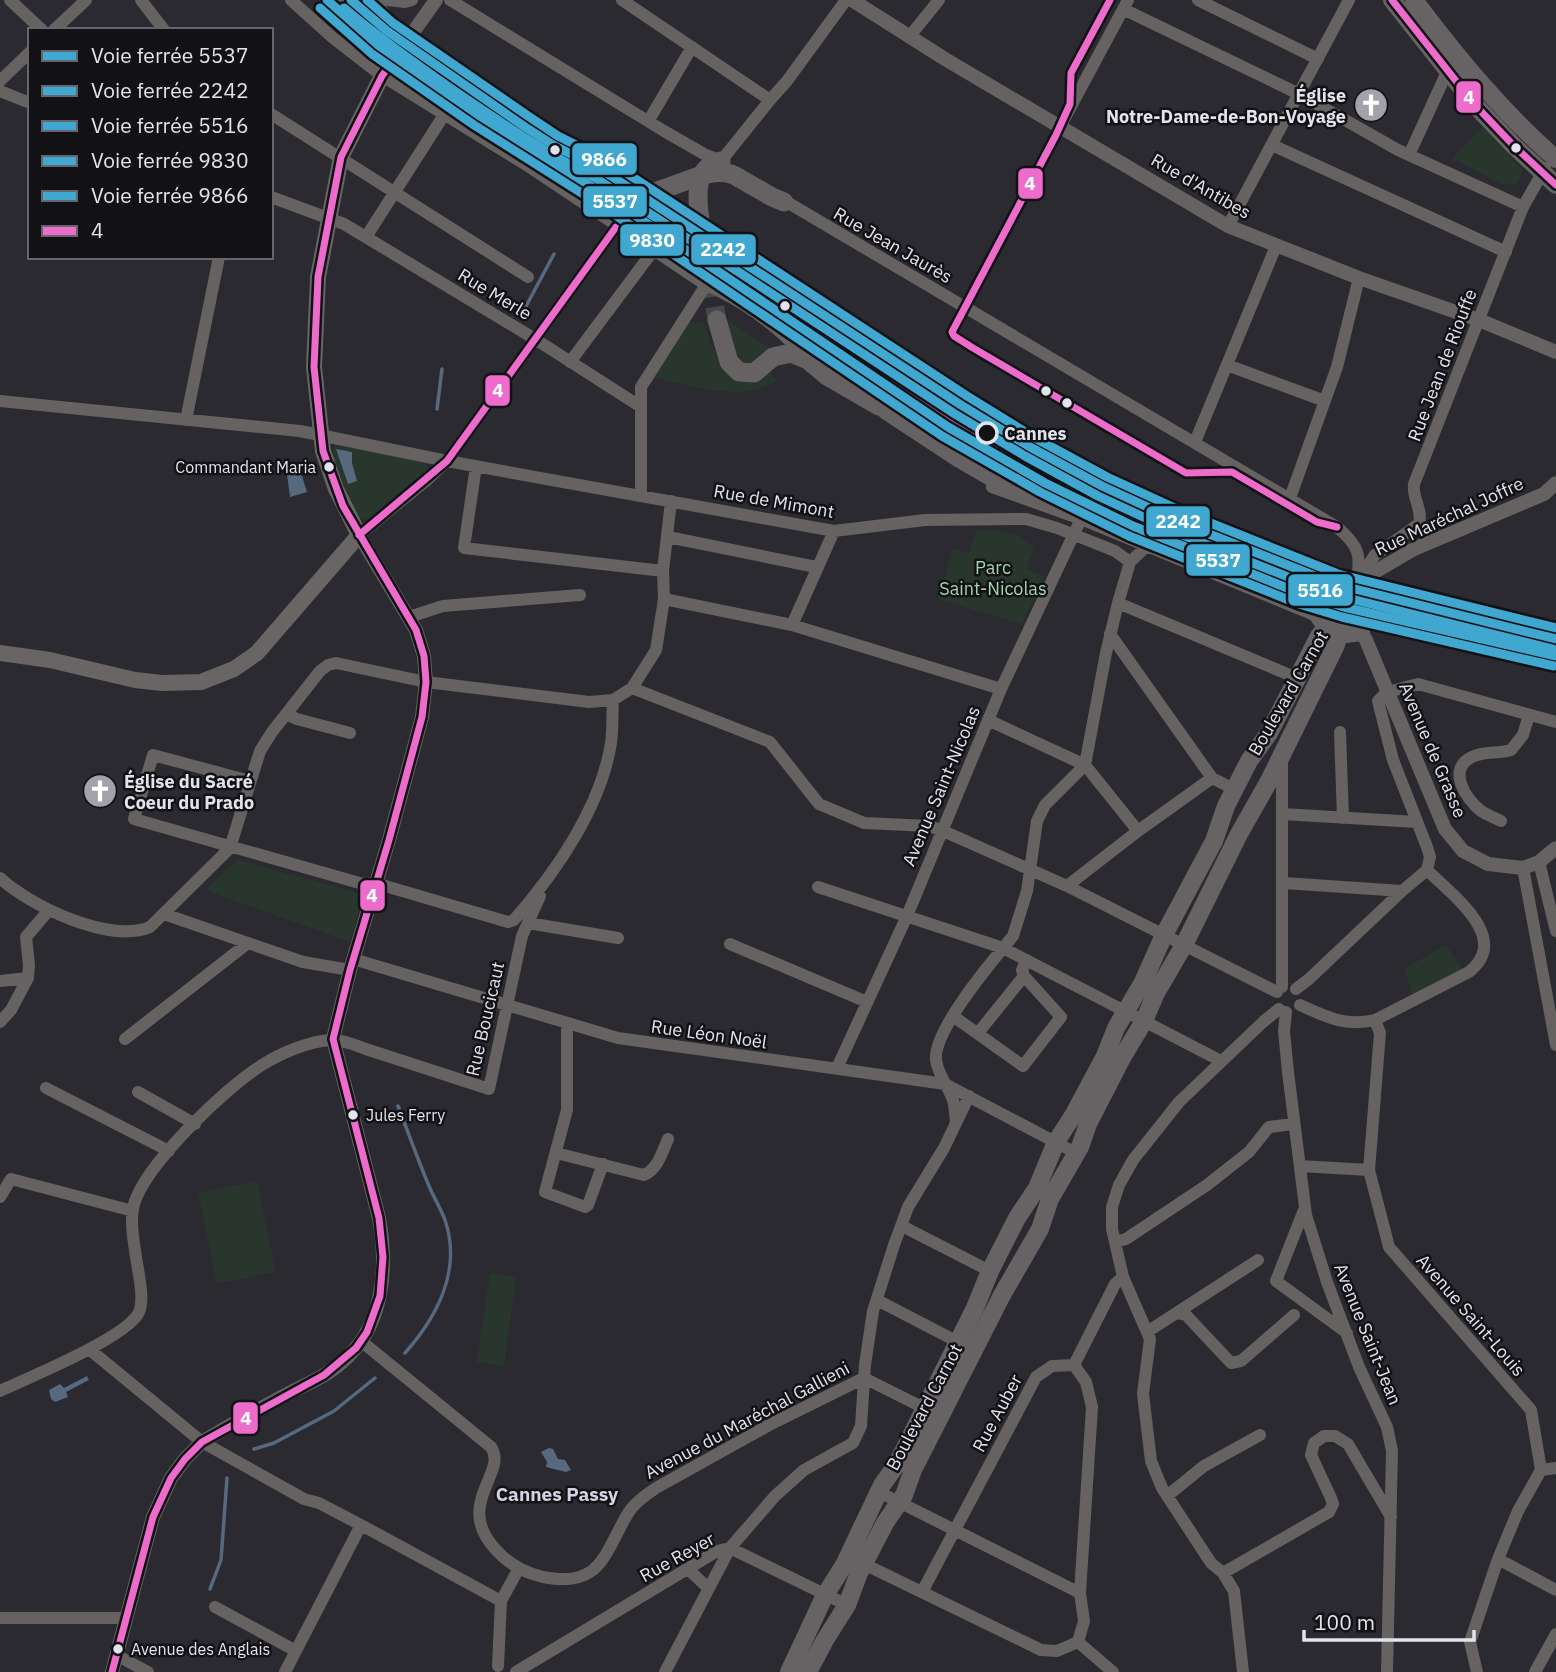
<svg xmlns="http://www.w3.org/2000/svg" width="1556" height="1672" viewBox="0 0 1556 1672" font-family="'IBM Plex Sans',sans-serif">
  <style>
    .green { fill: #29362d }
    .water { fill: #57697f }
    .lines { fill: none; stroke-linecap: round; stroke-linejoin: round }
    .stream { stroke: #57697f; stroke-width: 3.5 }
    .trunk-tunnel { stroke: #46464c; stroke-width: 19; stroke-dasharray: 19 10; stroke-linecap: butt }
    .minor { stroke: #666261; stroke-width: 12 }
    .tertiary { stroke: #666261; stroke-width: 14 }
    .secondary { stroke: #696564; stroke-width: 16 }
    .primary { stroke: #676263; stroke-width: 18 }
    .trunk { stroke: #666162; stroke-width: 19 }
    .primary-bridge { stroke: #676263; stroke-width: 18 }
    .trunk-bridge { stroke: #666162; stroke-width: 19 }
    .bus-1-casing { stroke: #111116; stroke-width: 12 }
    .bus-1 { stroke: #ed6bcb; stroke-width: 7 }
    .rail-1-casing { stroke: #111116; stroke-width: 14 }
    .rail-2-casing { stroke: #111116; stroke-width: 14 }
    .rail-3-casing { stroke: #111116; stroke-width: 14 }
    .rail-4-casing { stroke: #111116; stroke-width: 14 }
    .rail-5-casing { stroke: #111116; stroke-width: 14 }
    .rail-1 { stroke: #40a8d0; stroke-width: 9 }
    .rail-2 { stroke: #40a8d0; stroke-width: 9 }
    .rail-3 { stroke: #40a8d0; stroke-width: 9 }
    .rail-4 { stroke: #40a8d0; stroke-width: 9 }
    .rail-5 { stroke: #40a8d0; stroke-width: 9 }
    .bus-dot { fill: #e3e4eb; stroke: #111116; stroke-width: 2.5 }
    .stop-dot { fill: #111116; stroke: #e3e4eb; stroke-width: 3.5 }
    .labels { text-anchor: middle; dominant-baseline: central; stroke-width: 5; stroke-linejoin: round; paint-order: stroke }
    .bus-label { font-size: 16px; fill: #e3e4eb; stroke: #111116; text-anchor: start }
    .poi-label { font-size: 18px; font-weight: bold; fill: #e3e4eb; stroke: #111116; text-anchor: end }
    .street-label { font-size: 18px; fill: #e3e4eb; stroke: #111116 }
    .stop-label { font-size: 18px; font-weight: bold; fill: #e3e4eb; stroke: #111116; text-anchor: start }
    .park-label { font-size: 18px; fill: #a4d5ae; stroke: #111116 }
    .neighbourhood-label { font-size: 19px; font-weight: bold; fill: #d2d3e2; stroke: #111116 }
    .line-badge { stroke: #111116; stroke-width: 2.5 }
    .badge-label { font-size: 19px; text-anchor: middle; font-weight: bold; fill: #fff }
  </style>
  <rect width="100%" height="100%" fill="#2a2a30"/>
  <path class="green" d="M1483,127L1523,170L1517,184H1501L1452,158Z
    M724,318L775,352L755,367L739,368Z
    M703,322L720,365L758,379L770,373L777,380C743,404 691,385 653,378L661,362L689,323Z
    M335,443L426,463L428,470L426,476L371,520L361,519C350,508 326,457 335,443Z
    M996,530L1018,536L1034,547L1027,569L1045,577L1022,624L938,599L953,548L968,553L976,531Z
    M237,860L363,894L350,942L205,890Z
    M1446,945L1463,970L1413,995L1404,969Z
    M257,1181L276,1272L217,1284L198,1193Z
    M490,1273L516,1277L504,1366L477,1362Z"/>
  <path class="water" d="M336,449L352,452V463L357,481L348,484Z
    M301,473L307,492L290,497L287,475Z
    M87,1376L89,1380L66,1392L68,1397L55,1402L51,1399L49,1390L60,1384L64,1388Z
    M549,1448L553,1449L558,1459L565,1460L571,1470L566,1472L546,1467L547,1462L541,1452Z"/>
  <g class="lines">
    <path class="stream" d="M524,310L554,254
      M437,409L442,369
      M398,1106C408,1132 418,1160 429,1186C434,1198 441,1209 445,1220C462,1270 437,1317 405,1353
      M254,1449L274,1443L334,1411L375,1378
      M210,1589L221,1560L227,1478"/>
    <path class="trunk-tunnel" d="M700,221L717,320"/>
    <path class="minor" d="M10,0L42,30
      M141,0L164,30
      M291,0L332,37L382,76L528,166L706,285C742,300 778,326 804,356
      M375,0L398,35
      M388,0L405,2L412,0
      M450,0L664,131L704,154L724,162
      M622,0L770,100L721,161
      M1198,0L1318,59
      M1123,9L1299,94L1398,150L1523,207
      M54,30L86,0
      M909,37L939,0
      M364,38L382,75
      M0,81L30,52
      M0,91L30,103
      M770,100L787,81L846,0
      M271,114L528,277
      M649,120L692,47
      M1060,127L1128,0
      M1272,145L1506,252
      M1409,155L1447,72
      M271,197L344,224L535,339L641,407
      M780,198L1337,527C1359,546 1362,555 1356,583
      M1228,226L1349,0
      M366,237L444,115
      M570,362L653,251
      M1227,365L1325,401
      M0,401L300,431L447,461L834,531L925,520L1026,519L1057,528L1115,551L1130,562
      M186,420L219,257
      M1195,442L1276,246
      M476,466L464,548L663,571
      M992,487L1081,519L1307,612L1315,616L1324,629
      M641,495V387L706,285
      M1290,498L1337,367L1359,278
      M359,535L427,480L447,461L616,227
      M668,537L816,567
      M1360,577L1375,555L1419,524C1423,509 1412,499 1414,484L1523,207L1545,168
      M664,599L792,625L1001,689
      M1118,603L1297,678
      M409,617L443,606L580,595
      M792,625L834,531
      M1110,634L1212,778L1234,789
      M632,688L770,742L819,804L864,823L929,826L941,830L1067,886L1277,992
      M286,714L297,719L350,733
      M988,720L1085,765L1138,831
      M1340,732L1343,818
      M1282,760V987
      M250,781L153,755L134,819L363,884L375,883L508,922L514,920C556,872 601,807 611,743C613,729 612,714 613,700L632,688L656,650L664,599L663,571L671,501
      M1282,814L1417,822
      M1501,821C1495,818 1487,815 1481,811C1466,799 1446,769 1472,757C1484,751 1498,754 1511,750L1523,735L1529,715
      M1539,862L1556,931
      M1523,868L1556,1045
      M1427,870L1430,857L1427,847L1393,760L1378,701L1387,692L1418,684L1556,722
      M0,878C30,906 110,944 150,927L230,848L260,751L272,732L320,671L328,665L336,663L426,682L589,702L613,700
      M1284,883L1402,891
      M1067,886L1138,831L1212,778
      M818,887L1003,948L1221,1061
      M164,914L303,962L350,970
      M528,923L618,938
      M730,944L867,1002
      M353,959L618,1038L945,1084L1076,1153
      M0,981L28,978L29,965L26,937L49,910
      M1296,989L1309,979L1402,891L1427,870
      M1300,1005C1327,1017 1345,1027 1375,1020L1469,972C1512,938 1452,895 1427,870
      M1286,1012L1284,1031L1288,1072L1306,1215L1327,1282L1359,1367L1387,1427L1392,1451L1387,1672
      M953,1016L1023,1066L1061,1017L1024,976L1022,970L1027,960
      M1375,1020L1380,1033L1369,1170L1389,1247L1531,1410L1541,1470L1518,1511L1498,1559L1556,1590
      M0,1022L11,1010L28,978
      M567,1023V1110L545,1192L585,1207L588,1205L603,1164
      M978,1033L1024,976
      M125,1039L248,943
      M837,1068L907,916L1001,689L1081,519
      M46,1088L169,1151
      M138,1092L195,1124
      M956,1122C955,1115 955,1107 953,1100C948,1086 938,1075 936,1060C933,1030 993,960 1013,936L1027,891L1037,821L1045,805L1085,765L1106,653L1118,603L1130,562L1147,546
      M556,1153L644,1175C658,1169 662,1152 668,1139
      M1300,1166L1369,1170
      M0,1197L11,1179L133,1211
      M1304,1210L1276,1281L1347,1333
      M902,1226L990,1271
      M1115,1242L1126,1239L1207,1185L1249,1152L1269,1127L1293,1124
      M877,1300L958,1342
      M1177,1313L1186,1315L1231,1363L1241,1361L1294,1315
      M1147,1332L1258,1260
      M361,1341L491,1447C509,1473 452,1504 497,1551C509,1564 526,1573 543,1577C560,1580 576,1581 590,1572C608,1561 618,1526 631,1509C638,1500 647,1494 656,1488L771,1424L864,1378
      M89,1349L202,1442L304,1499L319,1503L361,1525L501,1601
      M1074,1365L1086,1382L1092,1407L1080,1593L1084,1621L1078,1642
      M1074,1365L1115,1284L1123,1277
      M864,1378L924,1408
      M0,1391C30,1377 123,1339 138,1314C150,1295 125,1235 134,1204C146,1164 226,1087 262,1065C281,1053 309,1041 332,1040C344,1039 361,1048 372,1051C411,1064 450,1076 489,1089L522,936L540,896
      M1541,1470L1556,1468
      M879,1492L1080,1593
      M1167,1496L1204,1466L1260,1435
      M864,1564L1041,1650L1057,1651L1078,1642
      M688,1569L708,1588
      M1223,1573L1329,1512L1333,1504L1331,1498L1311,1455L1314,1443L1324,1436H1335L1348,1444L1391,1517
      M922,1592L1036,1377L1052,1366L1074,1365
      M215,1607L296,1651
      M0,1618H126
      M1078,1642L1113,1672
      M116,1655L148,1672
      M498,1666L501,1601L519,1568
      M285,1672L361,1525
      M516,1672L717,1551L730,1548L775,1496L804,1470L853,1443L861,1426L865,1365L873,1311L894,1245L908,1207L944,1148L969,1096
      M665,1672L730,1548L847,1605
      M1243,1672L1234,1591L1223,1573L1211,1563L1162,1488L1151,1461L1143,1394L1150,1339L1123,1277L1112,1229V1207L1119,1185L1133,1160L1179,1102L1263,1022L1279,1009
      M1477,1672L1470,1642L1498,1559
      M1535,1672L1556,1634"/>
    <path class="tertiary" d="M852,0L945,59L1228,226L1359,278L1479,320L1556,352
      M404,45L436,0
      M1356,583L1414,549L1544,494L1556,483
      M1346,606L1366,640L1445,829L1463,851L1488,864L1523,868L1539,862L1556,848
      M112,1672L153,1517L171,1478L185,1459L202,1442C231,1424 261,1408 291,1392C309,1383 328,1375 342,1362C384,1327 388,1268 379,1218L333,1039L350,970L389,840L422,717L426,682L424,656L416,630L359,535"/>
    <path class="secondary" d="M0,653L50,660L135,680L162,683L201,682L234,669L257,653L359,535L336,489L323,451L314,367L318,277L341,157L382,76L400,50"/>
    <path class="primary" d="M1392,0L1475,105L1514,146L1556,185
      M1414,0C1457,57 1502,112 1556,159
      M1339,635L1361,632
      M789,1672L825,1595L844,1565L882,1485L897,1464L975,1308L990,1271L1017,1218L1037,1188L1056,1142L1074,1114L1105,1056L1116,1028L1143,982L1164,935L1214,841L1226,806L1249,761L1269,733L1319,636L1346,606
      M808,1672L825,1640L847,1605L859,1573L885,1523L904,1495L913,1470L1002,1295L1040,1229L1050,1199L1080,1147L1088,1124L1123,1056L1144,1021L1156,993L1184,945L1239,834L1269,781L1336,645L1346,606"/>
    <path class="trunk" d="M329,0L378,44L408,68L778,315L857,376L927,423L982,459L1052,488
      M348,0L404,45L586,170
      M739,178L772,197L784,202
      M700,221C697,199 693,167 721,161
      M717,320L729,362L739,372L754,373L773,357L791,353L808,360L827,376L879,406
      M845,352L962,426L1072,483L1121,501L1199,524L1336,576L1556,644
      M1096,506L1346,606L1556,656"/>
    <path class="primary-bridge" d="M1346,606L1356,583"/>
    <path class="trunk-bridge" d="M573,161L643,194C672,192 713,160 739,178
      M886,410L959,458L1002,483L1030,488L1070,504L1109,512"/>
    <g class="bus-1-casing">
      <path id="bus-1" d="M1110,0L1071,73L1070,104L1056,135L952,332L954,336L973,348L1186,473L1232,472L1317,522L1337,527
        M1392,0L1475,105L1514,146L1556,185
        M404,45L656,219L754,283L866,366L962,426L1072,483L1121,501L1199,524L1356,583
        M359,535L447,461L616,227
        M112,1672L153,1517L171,1478L185,1459L202,1442L324,1375L356,1348L367,1332L380,1296L383,1257L379,1218L333,1039L350,970L389,840L422,717L426,682L424,656L416,630L343,506L323,451L314,367L318,277L341,157L382,76L404,45"/>
    </g>
    <use href="#bus-1" class="bus-1"/>
    <g class="rail-1-casing">
      <path id="rail-1" d="M327,0L378,45L480,116L608,197L948,427L1045,483L1133,526L1302,594L1344,607L1556,656"/>
    </g>
    <g class="rail-2-casing">
      <path id="rail-2" d="M351,0L387,31L525,127L553,145L602,170L961,405L1030,447L1102,486L1184,524L1335,584L1556,639"/>
    </g>
    <g class="rail-3-casing">
      <path id="rail-3" d="M344,8C380,39 417,65 456,92C503,124 546,153 597,179L955,414L1025,456L1098,496L1180,534L1331,594L1553,649"/>
    </g>
    <g class="rail-4-casing">
      <path id="rail-4" d="M320,8L372,54L474,125L602,206L942,436L1040,492L1129,536L1299,604L1342,617L1554,666"/>
    </g>
    <g class="rail-5-casing">
      <path id="rail-5" d="M367,0L393,23L531,118L558,136L608,161L967,396L1035,438L1107,477L1188,514L1338,574L1556,628"/>
    </g>
    <use href="#rail-1" class="rail-1"/>
    <use href="#rail-2" class="rail-2"/>
    <use href="#rail-3" class="rail-3"/>
    <use href="#rail-4" class="rail-4"/>
    <use href="#rail-5" class="rail-5"/>
  </g>
  <defs>
    <g id="church-disc" transform="scale(1.75)"><circle r="9.5" fill="#a2a3aa" stroke="#111116"/><path d="M-1.2-6h2.4v3.5h3.3v2.4h-3.3V6h-2.4V-.1h-3.3v-2.4h3.3Z" fill="#fff"/></g>
  </defs>
  <g fill-rule="evenodd">
    <use href="#church-disc" x="1371" y="105"/>
    <use href="#church-disc" x="100" y="791"/>
  </g>
  <g class="bus-dot">
    <circle cx="1516" cy="148" r="6"/>
    <circle cx="555" cy="150" r="6"/>
    <circle cx="785" cy="306" r="6"/>
    <circle cx="1046" cy="391" r="6"/>
    <circle cx="1067" cy="403" r="6"/>
    <circle cx="329" cy="467" r="6"/>
    <circle cx="353" cy="1115" r="6"/>
    <circle cx="118" cy="1649" r="6"/>
  </g>
  <circle class="stop-dot" cx="987" cy="433" r="10"/>
  <g class="labels">
    <g class="bus-label">
      <text x="316" y="467" text-anchor="end">Commandant Maria</text>
      <text x="366" y="1115">Jules Ferry</text>
      <text x="131" y="1649">Avenue des Anglais</text>
    </g>
    <g class="poi-label">
      <text x="1346" y="95">Église<tspan x="1346" dy="21">Notre-Dame-de-Bon-Voyage</tspan></text>
      <text x="124" y="781" text-anchor="start">Église du Sacré<tspan x="124" dy="21">Coeur du Prado</tspan></text>
    </g>
    <g class="street-label">
      <text transform="translate(1201 186) rotate(30)">Rue d'Antibes</text>
      <text transform="translate(893 245) rotate(30)">Rue Jean Jaurès</text>
      <text transform="translate(495 294) rotate(31)">Rue Merle</text>
      <text transform="translate(1442 365) rotate(-69)">Rue Jean de Riouffe</text>
      <text transform="translate(774 501) rotate(10)">Rue de Mimont</text>
      <text transform="translate(1449 516) rotate(-25)">Rue Maréchal Joffre</text>
      <text transform="translate(1288 693) rotate(-60)">Boulevard Carnot</text>
      <text transform="translate(1433 750) rotate(67)">Avenue de Grasse</text>
      <text transform="translate(941 786) rotate(-67)">Avenue Saint-Nicolas</text>
      <text transform="translate(485 1019) rotate(-77)">Rue Boucicaut</text>
      <text transform="translate(709 1034) rotate(8)">Rue Léon Noël</text>
      <text transform="translate(1471 1315) rotate(49)">Avenue Saint-Louis</text>
      <text transform="translate(1368 1334) rotate(68)">Avenue Saint-Jean</text>
      <text transform="translate(924 1407) rotate(-62)">Boulevard Carnot</text>
      <text transform="translate(997 1413) rotate(-62)">Rue Auber</text>
      <text transform="translate(747 1420) rotate(-28)">Avenue du Maréchal Gallieni</text>
      <text transform="translate(677 1557) rotate(-29)">Rue Reyer</text>
    </g>
    <g class="stop-label">
      <text x="1004" y="433">Cannes</text>
    </g>
    <g class="park-label">
      <text x="993" y="567">Parc<tspan x="993" dy="21">Saint-Nicolas</tspan></text>
    </g>
    <g class="neighbourhood-label">
      <text x="557" y="1494">Cannes Passy</text>
    </g>
  </g>
  <g class="line-badge">
    <rect x="1455" y="80" width="27" height="34" rx="7" fill="#ed6bcb"/>
    <rect x="571" y="142" width="67" height="34" rx="7" fill="#40a8d0"/>
    <rect x="1017" y="167" width="27" height="33" rx="7" fill="#ed6bcb"/>
    <rect x="582" y="185" width="66" height="33" rx="7" fill="#40a8d0"/>
    <rect x="619" y="223" width="66" height="34" rx="7" fill="#40a8d0"/>
    <rect x="690" y="233" width="67" height="33" rx="7" fill="#40a8d0"/>
    <rect x="484" y="374" width="27" height="33" rx="7" fill="#ed6bcb"/>
    <rect x="1145" y="505" width="66" height="33" rx="7" fill="#40a8d0"/>
    <rect x="1185" y="543" width="66" height="34" rx="7" fill="#40a8d0"/>
    <rect x="1287" y="573" width="67" height="34" rx="7" fill="#40a8d0"/>
    <rect x="359" y="879" width="27" height="33" rx="7" fill="#ed6bcb"/>
    <rect x="232" y="1401" width="27" height="34" rx="7" fill="#ed6bcb"/>
  </g>
  <g class="badge-label">
    <text x="1469" y="104">4</text>
    <text x="604" y="166">9866</text>
    <text x="1030" y="190">4</text>
    <text x="615" y="208">5537</text>
    <text x="652" y="247">9830</text>
    <text x="723" y="256">2242</text>
    <text x="498" y="397">4</text>
    <text x="1178" y="528">2242</text>
    <text x="1218" y="567">5537</text>
    <text x="1320" y="597">5516</text>
    <text x="372" y="902">4</text>
    <text x="246" y="1425">4</text>
  </g>
  <rect x="28" y="28" width="245" height="231" fill="#111116" stroke="#65656b" stroke-width="2"/>
  <rect x="42" y="51" width="35" height="10" fill="#40a8d0" stroke="#65656b" stroke-width="2"/>
  <text x="91" y="63" font-size="21" fill="#e3e4eb">Voie ferrée 5537</text>
  <rect x="42" y="86" width="35" height="10" fill="#40a8d0" stroke="#65656b" stroke-width="2"/>
  <text x="91" y="98" font-size="21" fill="#e3e4eb">Voie ferrée 2242</text>
  <rect x="42" y="121" width="35" height="10" fill="#40a8d0" stroke="#65656b" stroke-width="2"/>
  <text x="91" y="133" font-size="21" fill="#e3e4eb">Voie ferrée 5516</text>
  <rect x="42" y="156" width="35" height="10" fill="#40a8d0" stroke="#65656b" stroke-width="2"/>
  <text x="91" y="168" font-size="21" fill="#e3e4eb">Voie ferrée 9830</text>
  <rect x="42" y="191" width="35" height="10" fill="#40a8d0" stroke="#65656b" stroke-width="2"/>
  <text x="91" y="203" font-size="21" fill="#e3e4eb">Voie ferrée 9866</text>
  <rect x="42" y="226" width="35" height="10" fill="#ed6bcb" stroke="#65656b" stroke-width="2"/>
  <text x="91" y="238" font-size="21" fill="#e3e4eb">4</text>
  <path d="M1304 1630v10h170v-10" fill="none" stroke="#e3e4eb" stroke-width="3.5"/>
  <text x="1314" y="1630" font-size="21" fill="#e3e4eb" stroke="#111116" stroke-width="5" paint-order="stroke">100 m</text>
</svg>
